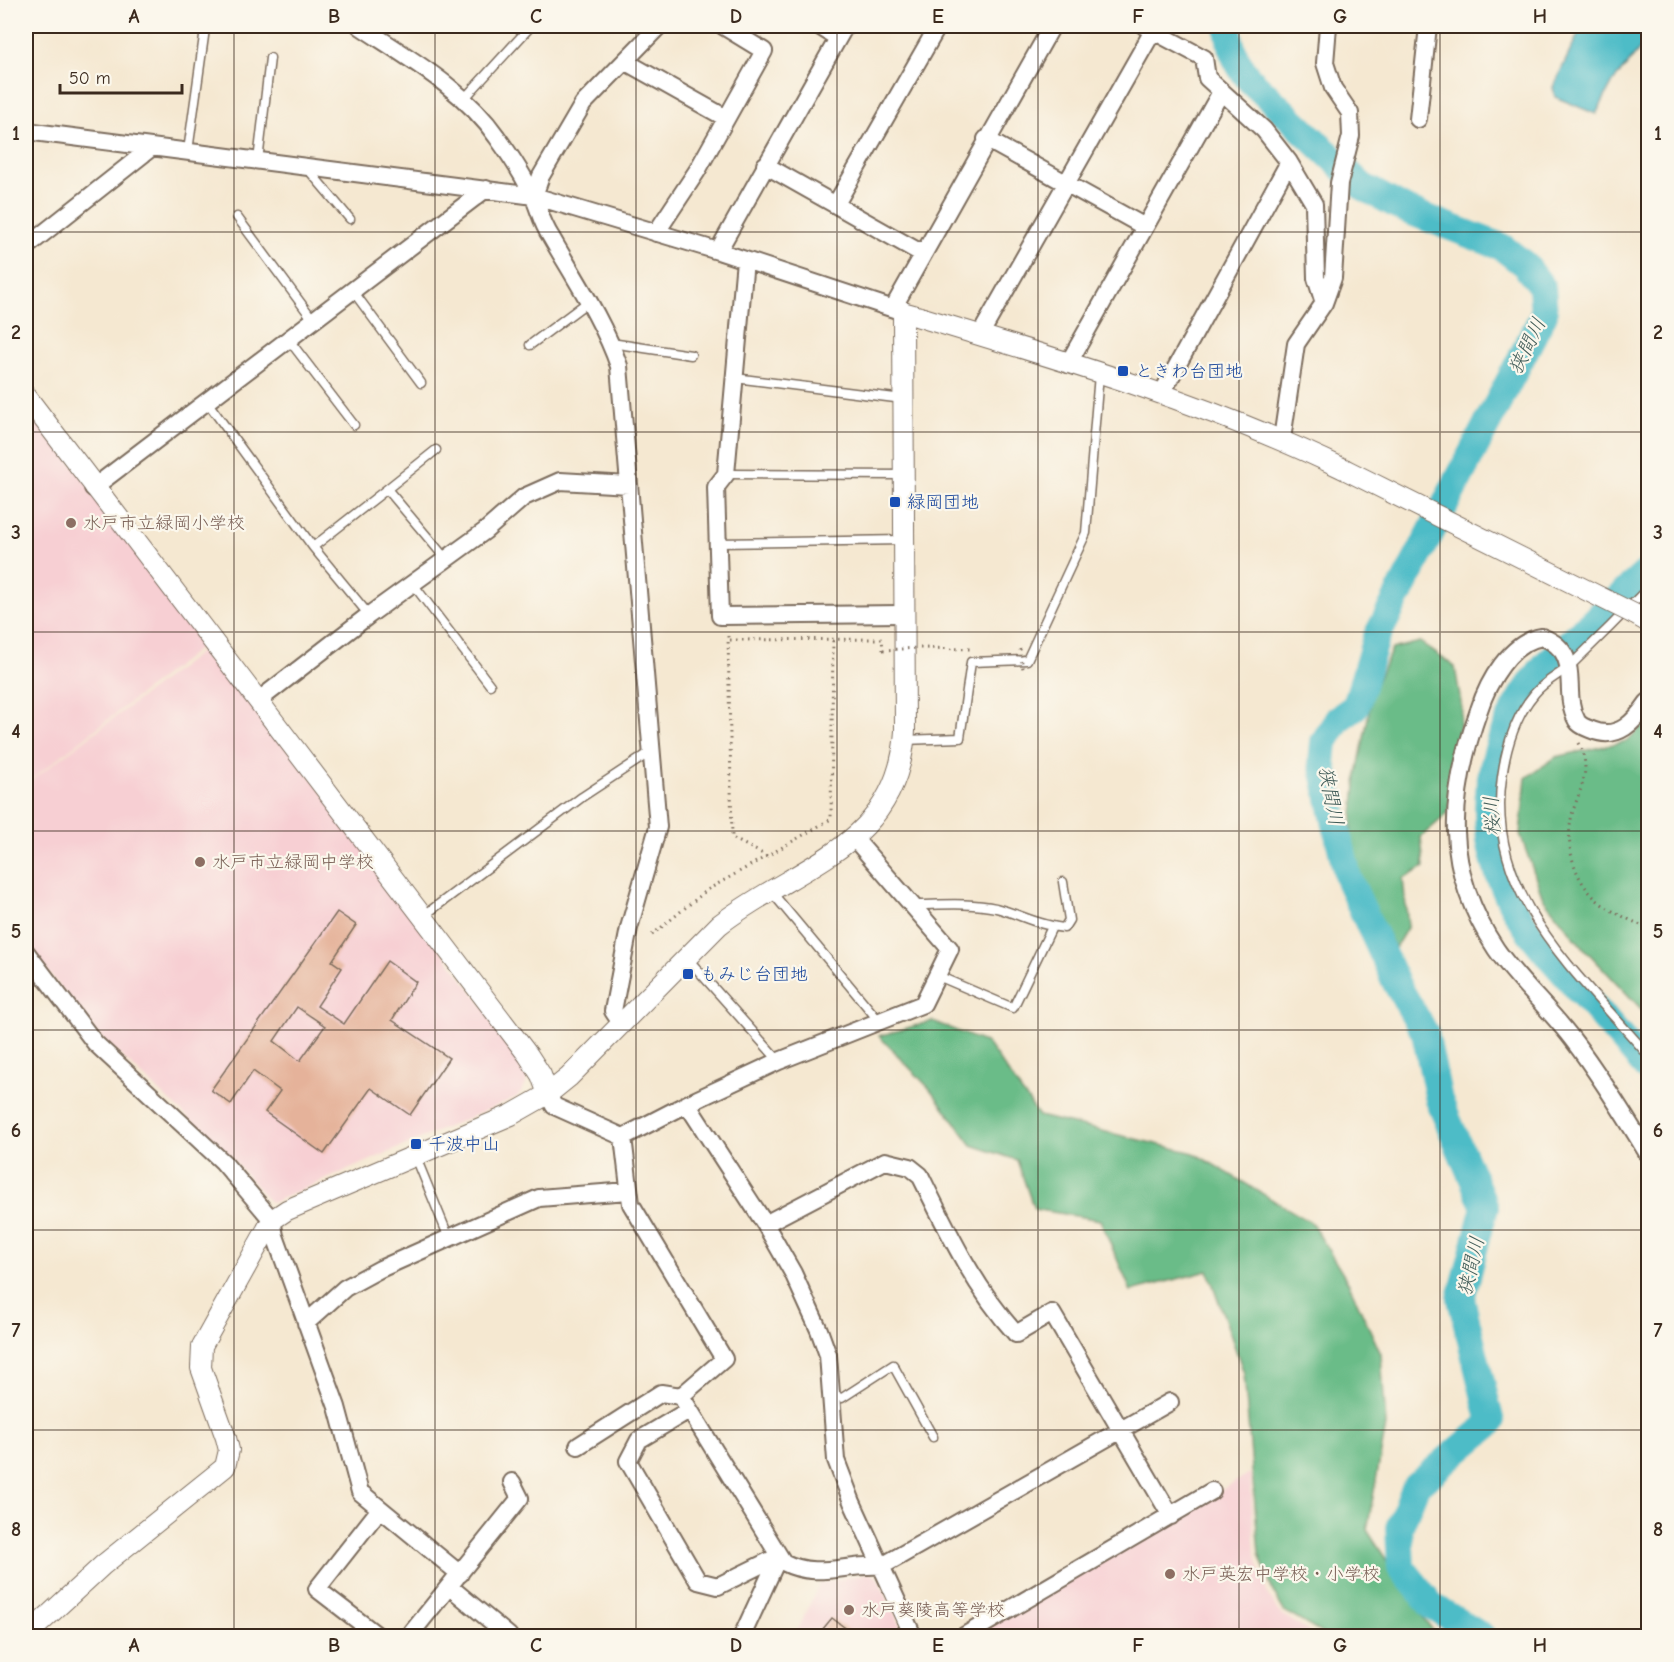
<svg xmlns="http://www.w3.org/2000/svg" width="1674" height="1662" viewBox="0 0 1674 1662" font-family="'Comic Neue','Klee One',sans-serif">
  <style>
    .built { fill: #f7cfd3 }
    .forest { fill: #6bbc88; stroke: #537353; stroke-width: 1.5 }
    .water { fill: #4ebcc7; stroke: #447372; stroke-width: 1.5 }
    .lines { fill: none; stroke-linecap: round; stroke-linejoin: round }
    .river { stroke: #4ebcc7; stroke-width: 28 }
    .building { fill: #e5b29a; fill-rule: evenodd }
    .service-casing { stroke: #7c6c5d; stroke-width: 11 }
    .minor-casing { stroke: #7c6c5d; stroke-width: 20 }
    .tertiary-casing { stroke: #7c6c5d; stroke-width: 22 }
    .path { stroke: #7c6c5d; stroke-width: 3; stroke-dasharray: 1.5 4.5; stroke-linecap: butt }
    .service { stroke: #fff; stroke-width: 8 }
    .minor { stroke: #fff; stroke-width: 16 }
    .tertiary { stroke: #fff; stroke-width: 20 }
    .tertiary-bridge-casing { stroke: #7c6c5d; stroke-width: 22; stroke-linecap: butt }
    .path-bridge { stroke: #7c6c5d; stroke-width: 3; stroke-dasharray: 1.5 4.5; stroke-linecap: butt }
    .tertiary-bridge { stroke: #fff; stroke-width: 20 }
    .grid { fill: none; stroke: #3b2a1e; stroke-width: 1.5; stroke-opacity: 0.55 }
    .transit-dot { fill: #1a4fb4; stroke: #fbf7ec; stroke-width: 2 }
    .education-dot { fill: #8d6e63; stroke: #fbf7ec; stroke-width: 2 }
    .labels { text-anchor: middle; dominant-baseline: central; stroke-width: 4.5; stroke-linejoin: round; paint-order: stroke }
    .transit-label { font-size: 18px; fill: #164399; stroke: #fbf7ec; text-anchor: start }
    .education-label { font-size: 18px; fill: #785e54; stroke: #fbf7ec; text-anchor: start }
    .water-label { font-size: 20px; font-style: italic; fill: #425d59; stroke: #fbf7ec }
    .neatline { fill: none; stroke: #3b2a1e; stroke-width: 2 }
    .grid-label { font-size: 20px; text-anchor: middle; font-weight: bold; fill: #3b2a1e }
  </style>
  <rect width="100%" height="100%" fill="#fbf7ec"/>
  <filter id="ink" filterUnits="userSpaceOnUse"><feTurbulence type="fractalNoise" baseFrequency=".0167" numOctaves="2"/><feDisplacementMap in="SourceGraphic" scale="12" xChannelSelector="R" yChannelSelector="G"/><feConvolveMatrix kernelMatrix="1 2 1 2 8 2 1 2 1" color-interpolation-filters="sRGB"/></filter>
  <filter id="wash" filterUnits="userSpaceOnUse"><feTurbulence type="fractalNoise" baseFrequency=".008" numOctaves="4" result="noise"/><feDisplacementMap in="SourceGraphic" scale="24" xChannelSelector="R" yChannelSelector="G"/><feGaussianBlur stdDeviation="1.35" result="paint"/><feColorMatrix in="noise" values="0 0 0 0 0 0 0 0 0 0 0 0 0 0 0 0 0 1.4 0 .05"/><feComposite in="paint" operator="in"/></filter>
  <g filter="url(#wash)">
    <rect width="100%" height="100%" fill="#f5e8d1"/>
    <path class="built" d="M26,405L209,641L33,778L26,773Z
      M211,644L523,1059L527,1073L526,1084L517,1097L271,1203L230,1156L100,1037L26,944V776L32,780Z
      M1250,1473L1255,1553L1268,1595L1281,1614L1318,1636H972Z
      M869,1573L877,1577L905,1636H794L820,1583Z"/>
    <path class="forest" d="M1420,642L1455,667L1462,709L1448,813L1421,837L1424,867L1403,879L1408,926L1395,948L1349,857L1357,774L1373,691L1392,649Z
      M1648,720V1016L1579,943L1543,898L1520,834L1526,778L1556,757L1627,741Z
      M932,1021L987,1043L1039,1116L1194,1153L1312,1223L1349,1284L1381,1354L1386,1425L1367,1530L1436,1636H1326L1284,1611L1273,1592L1259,1553L1244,1373L1208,1271L1131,1291L1100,1220L1034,1209L1017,1160L972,1145L930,1089L879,1036Z"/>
    <path class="water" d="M1582,26H1648V39L1613,82L1596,114L1555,97L1553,87Z"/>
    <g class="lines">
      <path class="river" d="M1228,26C1230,48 1235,61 1249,79L1362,186L1404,209L1502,247L1525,265L1542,287L1544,314L1376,638L1356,706L1338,719L1324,742L1322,763L1348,878L1396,983L1425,1033L1439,1100L1485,1207L1461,1299L1491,1423L1416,1486L1399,1528L1401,1567L1432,1606L1481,1636
        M1648,571L1547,663C1485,737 1466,830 1519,916C1534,940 1554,962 1573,983C1598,1012 1623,1040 1648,1069"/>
    </g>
    <g id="blocks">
      <path class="building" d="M337,912L356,925L332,961L342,968L317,1006L344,1024L387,961L416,982L392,1020L449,1058L410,1115L371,1088L324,1154L265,1112L280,1091L253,1071L231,1104L211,1090ZM297,1007L325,1026L300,1061L274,1041Z
        M832,1618L856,1636H817Z"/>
    </g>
  </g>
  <g filter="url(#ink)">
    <use href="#blocks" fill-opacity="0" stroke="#7c6c5d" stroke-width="1.5"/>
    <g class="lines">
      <g class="service-casing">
        <path id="service" d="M463,100L531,26
          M188,151L205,29
          M258,161L270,58
          M306,167L350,219
          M237,217L314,321
          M353,291L421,383
          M289,340L354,425
          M611,343L691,355
          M530,345L589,301
          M735,378L903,399
          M208,403L313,547L369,615
          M726,474L903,475
          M387,489L436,450
          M718,543L903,540
          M313,547L387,489L446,559
          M413,584L490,685
          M1648,588C1623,614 1597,640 1571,665C1559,675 1545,681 1535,693C1516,715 1506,748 1502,777C1485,896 1578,973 1648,1055
          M904,740L960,738L971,662L1027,660L1086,533L1099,374
          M770,890L879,1021
          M911,905C939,905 969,902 996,908C1019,914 1040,926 1064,928L1069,920L1063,882
          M422,917L582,797L652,751
          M687,958L779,1061
          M938,976L1013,1008L1052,927
          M415,1155L449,1238
          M832,1395L842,1398L893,1365L933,1437"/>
      </g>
      <g class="minor-casing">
        <path id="minor" d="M360,26C408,58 464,89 497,137C510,155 524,176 533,196C540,211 541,222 551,237C575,279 603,320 619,366L658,827L629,928L613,1011L621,1023
          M819,26L838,38
          M1144,26L1204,58L1207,78L1264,130L1289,162L1314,204L1316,278L1324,303
          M626,62L726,118
          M1418,119L1428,26
          M26,131L534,196L718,251L903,312
          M986,139L1145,227
          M765,165L921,253
          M534,196L541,176L583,104L659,26
          M836,204L938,26
          M656,233L697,171L764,51L723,26
          M26,247L151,148
          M718,251L845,26
          M745,260L726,474L716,487L720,616L903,614
          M903,312L897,301L1052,26
          M980,335L1153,31
          M1068,364L1221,92
          M1162,393L1289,162
          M1282,439L1296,344L1324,303L1333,278L1339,183L1351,136L1350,113L1333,88L1325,63L1328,26
          M93,488L486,189
          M259,700L369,615L485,531L524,497L560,481L629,485
          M1648,702C1635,721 1618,741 1592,730C1587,728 1580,726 1577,721C1560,691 1585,653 1542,637C1510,642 1488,682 1479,710C1448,797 1443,869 1496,949C1518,981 1549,1008 1573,1040C1600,1075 1625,1116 1648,1154
          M26,952L95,1043L223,1162L272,1220L275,1236L337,1407L360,1492L460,1574
          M548,1094L554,1106L623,1137L687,1104L765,1224L793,1273L819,1330L828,1355L836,1460L852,1502L913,1636
          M687,1104L779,1061L923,1004L950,949L854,838
          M623,1137L631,1204L724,1359L681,1396
          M765,1224L885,1161L910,1167L920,1175C948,1232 974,1287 1016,1334L1052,1313L1171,1516
          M306,1323L345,1288L380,1269L539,1198L628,1191
          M689,1410L639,1440L628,1461L698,1581L718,1586L779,1556L742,1636
          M578,1446L661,1393L681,1396L783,1562C818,1580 845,1563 882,1566L1170,1402
          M450,1587L509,1636
          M378,1636L317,1589L380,1509
          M409,1636L520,1498L512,1482
          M964,1636L1212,1491"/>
      </g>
      <g class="tertiary-casing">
        <path id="tertiary" d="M26,396L528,1055L541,1075L548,1094
          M1634,614L1648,622
          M26,1636L103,1565L225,1467L229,1450L226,1438L201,1368L202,1346L272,1220L287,1210L511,1115L548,1094L569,1077L719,925C797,864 898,848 905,731L903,312C1053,357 1203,401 1344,469"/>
      </g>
      <path class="path" d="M728,636L732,838L767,856L831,819L833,639
        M730,640L882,639L883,650
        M920,648L970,649
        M1579,743C1590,766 1584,781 1575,805C1562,840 1572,882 1603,905C1617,915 1634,921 1648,929
        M652,935L707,890L767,856"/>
      <use href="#service" class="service"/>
      <use href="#minor" class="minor"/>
      <use href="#tertiary" class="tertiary"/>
      <g class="tertiary-bridge-casing">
        <path id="tertiary-bridge" d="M1344,469L1634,614"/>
      </g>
      <path class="path-bridge" d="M1020,649L1023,669
        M883,650L918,648"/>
      <use href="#tertiary-bridge" class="tertiary-bridge"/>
    </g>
  </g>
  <path class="grid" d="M234,26V1636M435,26V1636M636,26V1636M837,26V1636M1038,26V1636M1239,26V1636M1440,26V1636M26,232H1648M26,432H1648M26,632H1648M26,831H1648M26,1030H1648M26,1230H1648M26,1430H1648"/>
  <g class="transit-dot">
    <rect x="1117" y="365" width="12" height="12" rx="3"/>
    <rect x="889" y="496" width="12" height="12" rx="3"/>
    <rect x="682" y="968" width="12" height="12" rx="3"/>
    <rect x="410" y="1138" width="12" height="12" rx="3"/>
  </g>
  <g class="education-dot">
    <circle cx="71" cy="523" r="6"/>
    <circle cx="200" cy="862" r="6"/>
    <circle cx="1170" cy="1574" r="6"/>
    <circle cx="849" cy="1610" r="6"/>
  </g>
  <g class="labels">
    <g class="transit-label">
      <text x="1135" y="371">ときわ台団地</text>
      <text x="907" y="502">緑岡団地</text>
      <text x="700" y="974">もみじ台団地</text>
      <text x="428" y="1144">千波中山</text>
    </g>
    <g class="education-label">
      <text x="83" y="523">水戸市立緑岡小学校</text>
      <text x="212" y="862">水戸市立緑岡中学校</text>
      <text x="1182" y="1574">水戸英宏中学校・小学校</text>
      <text x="861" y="1610">水戸葵陵高等学校</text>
    </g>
    <g class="water-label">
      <text transform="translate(1527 346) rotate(-64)">狭間川</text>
      <text transform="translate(1331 796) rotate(79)">狭間川</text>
      <text transform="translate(1492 816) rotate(-93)">桜川</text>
      <text transform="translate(1471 1266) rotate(-77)">狭間川</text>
    </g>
  </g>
  <rect width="1674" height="1662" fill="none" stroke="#fbf7ec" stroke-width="66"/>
  <path d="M60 84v9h122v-9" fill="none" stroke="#3b2a1e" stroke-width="3"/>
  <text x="69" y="84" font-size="18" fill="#3b2a1e" stroke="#fbf7ec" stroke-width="4.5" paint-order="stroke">50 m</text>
  <rect x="33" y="33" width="1608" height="1596" class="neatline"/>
  <g class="grid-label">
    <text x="134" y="23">A</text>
    <text x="334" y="23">B</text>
    <text x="536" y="23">C</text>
    <text x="736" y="23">D</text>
    <text x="938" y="23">E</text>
    <text x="1138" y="23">F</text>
    <text x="1340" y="23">G</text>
    <text x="1540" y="23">H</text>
    <text x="16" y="140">1</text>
    <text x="1658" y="140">1</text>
    <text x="16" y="339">2</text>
    <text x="1658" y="339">2</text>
    <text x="16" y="539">3</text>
    <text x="1658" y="539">3</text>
    <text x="16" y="738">4</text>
    <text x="1658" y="738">4</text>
    <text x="16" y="938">5</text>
    <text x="1658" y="938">5</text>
    <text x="16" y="1137">6</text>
    <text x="1658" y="1137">6</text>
    <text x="16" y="1337">7</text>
    <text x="1658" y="1337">7</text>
    <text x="16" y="1536">8</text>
    <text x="1658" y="1536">8</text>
    <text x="134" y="1652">A</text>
    <text x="334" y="1652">B</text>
    <text x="536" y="1652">C</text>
    <text x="736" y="1652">D</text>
    <text x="938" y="1652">E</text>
    <text x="1138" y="1652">F</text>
    <text x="1340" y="1652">G</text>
    <text x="1540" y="1652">H</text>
  </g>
</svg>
